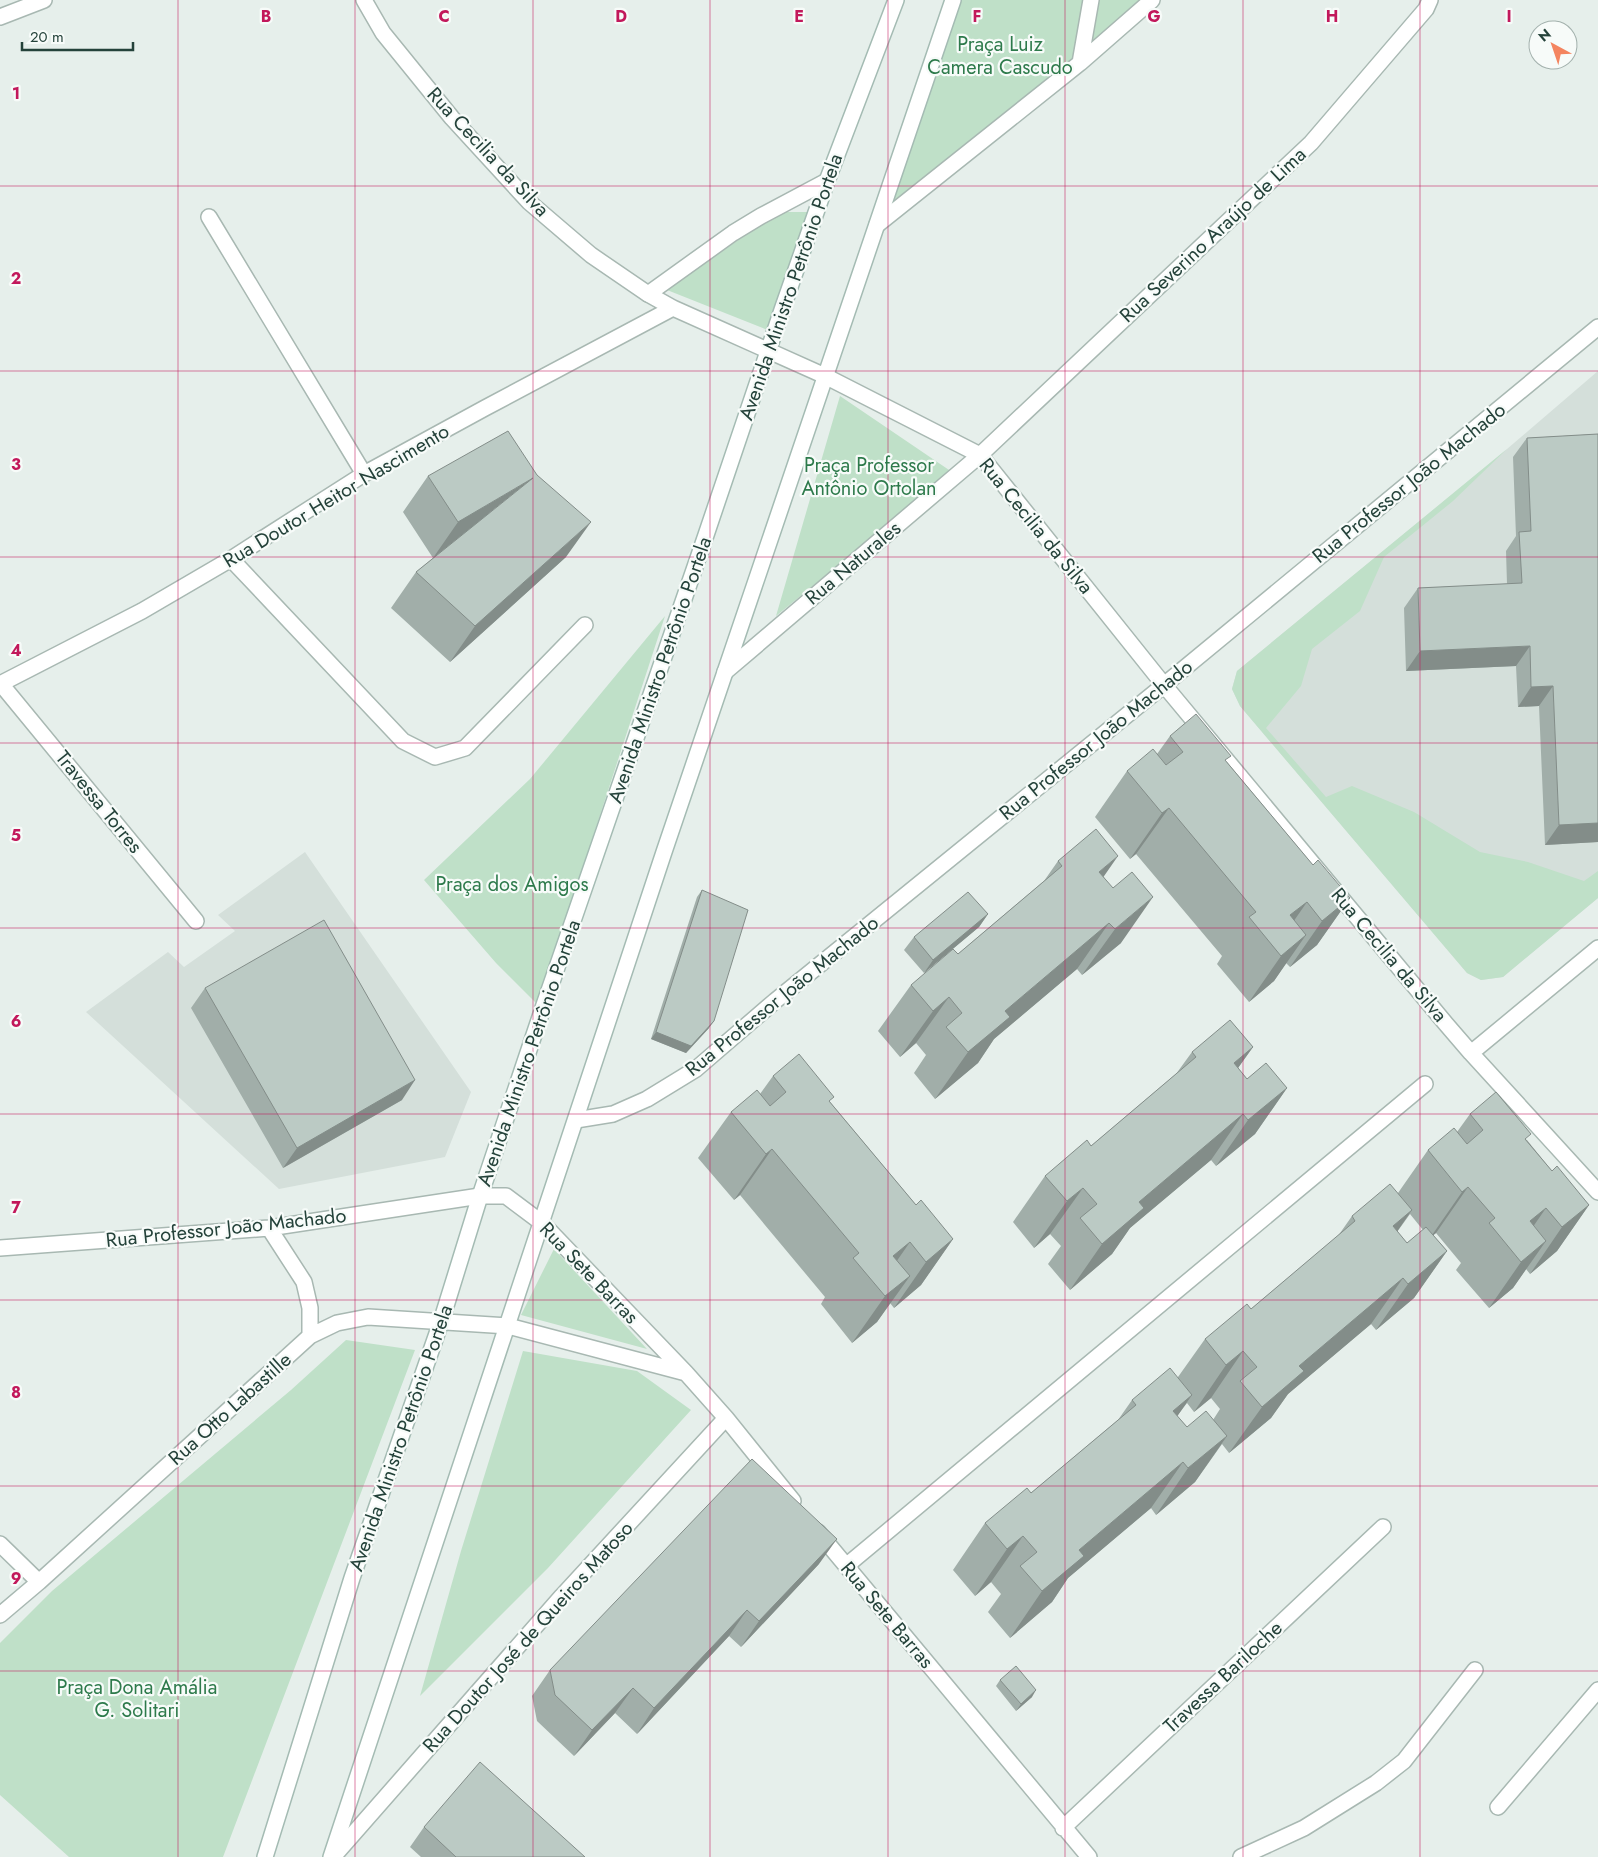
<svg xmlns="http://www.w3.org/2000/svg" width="1598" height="1857" viewBox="0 0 1598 1857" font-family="Jost,sans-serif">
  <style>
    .built { fill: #d4dfda }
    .green { fill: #bfe0c8 }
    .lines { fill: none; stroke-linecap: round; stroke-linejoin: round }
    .service-casing { stroke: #a8b8b2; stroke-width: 18 }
    .minor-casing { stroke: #a8b8b2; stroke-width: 18 }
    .secondary-casing { stroke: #a4bbb3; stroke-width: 18 }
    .service { stroke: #fff; stroke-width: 15 }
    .minor { stroke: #fff; stroke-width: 15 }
    .secondary { stroke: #fff; stroke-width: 15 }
    .wall { fill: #a1aea9; fill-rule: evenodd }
    .shaded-wall { fill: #838d89 }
    .building { fill: #bbcac4; stroke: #838d89 }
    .grid { fill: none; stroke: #c2185b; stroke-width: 1; stroke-opacity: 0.55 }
    .labels { text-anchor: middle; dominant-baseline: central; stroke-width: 4.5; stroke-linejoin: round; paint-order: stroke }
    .park-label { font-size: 20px; fill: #2d7a4b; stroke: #f7fbf9 }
    .street-label { font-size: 20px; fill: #24423a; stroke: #f7fbf9 }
    .grid-label { font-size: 16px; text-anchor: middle; font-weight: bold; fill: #c2185b; stroke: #f7fbf9; stroke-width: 4.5; stroke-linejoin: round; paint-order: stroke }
  </style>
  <rect width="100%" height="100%" fill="#e6efeb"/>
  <path class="built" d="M1598,371V898L1503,977L1481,980L1467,973L1240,706L1232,689L1237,671L1507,449Z
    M305,852L471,1092L445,1157L279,1189L86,1012L168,952L184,967L235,931L218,915Z"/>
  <path class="green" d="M961,0H1152L877,225Z
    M778,212H816L770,331L667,290Z
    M840,396L952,472L776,616Z
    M1507,449L1453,501L1384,557L1360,611L1312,649L1301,686L1266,728L1326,797L1352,786L1414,812L1480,852L1528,862L1584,881L1598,871V898L1503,977L1481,980L1467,973L1240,706L1232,689L1237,671Z
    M665,616L538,1005L496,963L424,880L530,779Z
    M554,1249L647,1349L521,1315Z
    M346,1340L415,1350L223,1857H69L0,1795V1643L52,1591L291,1390Z
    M523,1351L637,1371L691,1410L548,1568L420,1696L461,1551Z"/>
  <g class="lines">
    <g class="service-casing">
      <path id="service" d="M648,294L733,233L761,216L827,181
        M231,559L403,741L435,757L465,748L585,625
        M1498,1807L1598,1690"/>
    </g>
    <g class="minor-casing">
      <path id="minor" d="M364,0L383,33L452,118L529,202L591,255L648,294L673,308L825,376L980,455L1164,685L1446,1024L1471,1053L1598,1192
        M0,17L44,0
        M1080,63L1091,0
        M209,217L364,474
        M877,225L1080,63L1152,0
        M725,672L980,455L1311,143L1426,9L1430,0
        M0,684L142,611L231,559L364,474L485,408L673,308
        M1,684L196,921
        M1471,1053L1598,948
        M576,1120L613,1114L647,1099L696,1069L775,1001L1164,685L1598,327
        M269,1228L304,1282L310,1308V1336
        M0,1248L269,1228L480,1196H506L542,1223L686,1373L726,1418L793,1501
        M818,1532L1089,1857
        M0,1544L39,1582
        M846,1566L1425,1084
        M0,1615L39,1582L310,1336L337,1323L368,1317L508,1326L686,1373
        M1063,1828L1383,1527
        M333,1857L562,1596L726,1418
        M1241,1857L1304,1828L1376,1783L1404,1761L1475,1670"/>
    </g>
    <g class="secondary-casing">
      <path id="secondary" d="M265,1857L352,1578L441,1322L480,1196L544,1005L706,535L783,307L827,181L896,0
        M331,1857L664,852L953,0"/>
    </g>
    <use href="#service" class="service"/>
    <use href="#minor" class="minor"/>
    <use href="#secondary" class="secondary"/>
  </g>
  <path class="wall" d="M1598,434V842L1545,845L1539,706L1518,707L1516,666L1406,671L1404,608L1418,588L1507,584L1506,551L1516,536L1513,457L1527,438Z
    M428,476L566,557L450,662L391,608L416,572L433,558L403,512Z
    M1170,736L1227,762L1313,865L1350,898L1317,945L1290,967L1286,963L1274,981L1249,1002L1217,964L1222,956L1136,854L1130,859L1095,817L1127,771L1157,754Z
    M1058,861L1104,877L1121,943L1082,975L1077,969L994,1039L978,1063L935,1099L914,1073L926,1055L916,1043L900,1057L878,1031L911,985L958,954L1044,881Z
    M702,890L709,1028L686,1053L651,1039L697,897Z
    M988,914L979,927L924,973L904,950L914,937Z
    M205,988L402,1100L283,1168L191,1008Z
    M1253,1047L1238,1068L1247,1079L1287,1088L1255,1134L1216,1166L1211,1160L1130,1228L1112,1254L1070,1290L1048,1264L1061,1246L1050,1234L1034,1248L1013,1222L1045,1176L1091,1146L1176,1074L1192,1052Z
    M773,1076L830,1102L916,1205L953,1239L921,1285L894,1308L890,1303L877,1322L852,1343L821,1304L825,1297L740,1195L734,1200L698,1158L731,1112L760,1094Z
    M1470,1114L1527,1140L1552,1171L1589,1205L1557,1251L1530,1274L1526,1269L1513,1288L1489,1308L1456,1270L1461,1263L1436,1233L1433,1235L1447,1251L1414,1298L1376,1330L1371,1324L1288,1394L1271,1418L1229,1453L1222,1444L1195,1482L1156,1515L1151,1508L1068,1578L1052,1602L1010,1638L988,1612L1001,1594L991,1582L975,1596L953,1570L985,1523L1031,1493L1118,1420L1132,1400L1178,1377L1205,1339L1251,1309L1338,1236L1352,1216L1398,1193L1428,1150L1457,1132ZM1410,1214L1423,1230L1407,1243L1397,1232ZM1211,1398L1220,1409L1213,1420L1187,1427L1177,1416L1187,1403L1194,1412Z
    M819,1564L741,1647L729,1636L637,1734L615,1713L574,1756L537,1721L532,1696L550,1670Z
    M1000,1680L1032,1697L1016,1711L996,1686Z
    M424,1827L585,1857H421L410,1847Z"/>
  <path class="shaded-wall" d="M533,478L433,558L458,522Z
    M591,522L566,557L450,662L475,626Z
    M1530,646L1516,666L1406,671L1420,651Z
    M1553,686L1539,706L1518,707L1531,687Z
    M1169,808L1136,854L1130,859L1162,813Z
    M1598,823V842L1545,845L1559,825Z
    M1118,856L1086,902L1099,872Z
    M1153,897L1121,943L1082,975L1115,929Z
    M1350,898L1317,945L1290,967L1322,921Z
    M1307,902L1275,948L1290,915Z
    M988,914L979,927L924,973L933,960Z
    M1109,923L1077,969L994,1039L978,1063L935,1099L968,1052L1005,1011Z
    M1306,935L1274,981L1249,1002L1281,956Z
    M949,997L916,1043L900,1057L933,1011Z
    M714,1021L709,1028L686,1053L651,1039L656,1032Z
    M1253,1047L1220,1093L1234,1063Z
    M415,1080L402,1100L283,1168L297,1148Z
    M1287,1088L1255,1134L1216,1166L1248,1120Z
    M1243,1114L1211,1160L1130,1228L1112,1254L1070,1290L1102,1244L1139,1202Z
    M772,1149L740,1195L734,1200L766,1154Z
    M1468,1187L1436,1233L1430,1238L1462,1192Z
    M1083,1188L1050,1234L1034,1248L1067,1201Z
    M1589,1205L1557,1251L1530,1274L1562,1227Z
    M1546,1208L1514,1254L1530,1221Z
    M1412,1210L1380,1256L1393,1226Z
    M953,1239L921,1285L894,1308L926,1262Z
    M1546,1241L1513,1288L1489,1308L1521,1262Z
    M910,1242L878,1288L893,1256Z
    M1447,1251L1414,1298L1376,1330L1408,1284Z
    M910,1276L877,1322L852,1343L885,1296Z
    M1403,1278L1371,1324L1288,1394L1271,1418L1229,1453L1262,1407L1299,1366Z
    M1243,1351L1211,1398L1194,1412L1226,1365Z
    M1192,1395L1160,1441L1173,1411Z
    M1227,1436L1195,1482L1156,1515L1188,1468Z
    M1183,1462L1151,1508L1068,1578L1052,1602L1010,1638L1042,1591L1079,1550Z
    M1023,1536L991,1582L975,1596L1007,1549Z
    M837,1539L819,1564L741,1647L759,1621Z
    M747,1610L729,1636L637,1734L654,1708Z
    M633,1688L615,1713L574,1756L592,1730Z
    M1036,1690L1032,1697L1016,1711L1021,1704Z"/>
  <path class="building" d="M508,431L537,475L591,522L475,626L416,572L533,478L458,522L428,476Z
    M1598,434V823L1559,825L1553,686L1531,687L1530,646L1420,651L1418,588L1522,583L1519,532L1531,531L1527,438Z
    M1196,714L1231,756L1225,760L1313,865L1318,860L1350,898L1322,921L1307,902L1290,915L1306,935L1281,956L1249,917L1256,912L1169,808L1162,813L1127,771L1153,749L1166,765L1183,752L1170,736Z
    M1096,829L1118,856L1099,872L1113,888L1132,872L1153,897L1115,929L1109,923L1005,1011L1010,1017L968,1052L946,1027L962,1013L949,997L933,1011L911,985L953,949L958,954L1062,866L1058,861Z
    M702,890L748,910L714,1021L691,1046L656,1032Z
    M968,892L988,914L933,960L914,937Z
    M324,920L415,1080L297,1148L205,988Z
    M1230,1020L1253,1047L1234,1063L1247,1079L1266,1063L1287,1088L1248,1120L1243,1114L1139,1202L1144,1208L1102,1244L1080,1218L1097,1204L1083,1188L1067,1201L1045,1176L1087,1140L1091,1146L1196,1057L1192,1052Z
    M799,1054L834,1097L829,1101L916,1205L921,1200L953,1239L926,1262L910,1242L893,1256L910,1276L885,1296L853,1258L859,1253L772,1149L766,1154L731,1112L757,1090L770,1106L786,1092L773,1076Z
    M1496,1092L1531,1134L1525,1139L1552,1171L1557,1166L1589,1205L1562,1227L1546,1208L1530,1221L1546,1241L1521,1262L1489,1223L1495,1218L1468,1187L1462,1192L1428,1150L1454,1128L1467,1144L1483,1130L1470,1114Z
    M1390,1184L1412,1210L1393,1226L1407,1243L1426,1227L1447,1251L1408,1284L1403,1278L1299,1366L1304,1371L1262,1407L1240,1381L1257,1367L1243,1351L1226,1365L1205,1339L1247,1304L1251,1309L1355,1221L1352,1216Z
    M1170,1368L1192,1395L1173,1411L1187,1427L1206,1411L1227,1436L1188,1468L1183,1462L1079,1550L1084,1556L1042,1591L1020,1566L1037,1552L1023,1536L1007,1549L985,1523L1027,1488L1031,1493L1136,1405L1132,1400Z
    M752,1459L837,1539L759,1621L747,1610L654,1708L633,1688L592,1730L555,1695L550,1670Z
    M1016,1666L1036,1690L1021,1704L1000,1680Z
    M480,1762L585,1857H456L424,1827Z"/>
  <path class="grid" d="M178,0V1857M355,0V1857M533,0V1857M710,0V1857M888,0V1857M1065,0V1857M1243,0V1857M1420,0V1857M0,186H1598M0,371H1598M0,557H1598M0,743H1598M0,928H1598M0,1114H1598M0,1300H1598M0,1486H1598M0,1671H1598"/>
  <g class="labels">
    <g class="park-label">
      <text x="1000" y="44">Praça Luiz<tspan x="1000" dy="23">Camera Cascudo</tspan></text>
      <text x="869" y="465">Praça Professor<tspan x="869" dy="23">Antônio Ortolan</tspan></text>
      <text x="512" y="884">Praça dos Amigos</text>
      <text x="137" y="1687">Praça Dona Amália<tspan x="137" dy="23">G. Solitari</tspan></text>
    </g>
    <g class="street-label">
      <text transform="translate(488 152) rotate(47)">Rua Cecilia da Silva</text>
      <text transform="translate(1213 235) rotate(-43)">Rua Severino Araújo de Lima</text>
      <text transform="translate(791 287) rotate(-71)">Avenida Ministro Petrônio Portela</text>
      <text transform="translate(1409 483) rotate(-39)">Rua Professor João Machado</text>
      <text transform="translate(336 496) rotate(-31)">Rua Doutor Heitor Nascimento</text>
      <text transform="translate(1036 526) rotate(51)">Rua Cecilia da Silva</text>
      <text transform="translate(853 563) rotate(-40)">Rua Naturales</text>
      <text transform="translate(660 670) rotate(-71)">Avenida Ministro Petrônio Portela</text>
      <text transform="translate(1096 740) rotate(-39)">Rua Professor João Machado</text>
      <text transform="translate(99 802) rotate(51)">Travessa Torres</text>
      <text transform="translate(1389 955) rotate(50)">Rua Cecilia da Silva</text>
      <text transform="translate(782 996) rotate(-39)">Rua Professor João Machado</text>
      <text transform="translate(529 1053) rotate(-71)">Avenida Ministro Petrônio Portela</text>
      <text transform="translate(226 1228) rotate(-6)">Rua Professor João Machado</text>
      <text transform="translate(589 1273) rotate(46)">Rua Sete Barras</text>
      <text transform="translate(230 1409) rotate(-42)">Rua Otto Labastille</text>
      <text transform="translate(401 1438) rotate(-71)">Avenida Ministro Petrônio Portela</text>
      <text transform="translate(887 1615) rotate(50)">Rua Sete Barras</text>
      <text transform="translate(528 1637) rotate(-48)">Rua Doutor José de Queiros Matoso</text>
      <text transform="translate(1223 1677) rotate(-43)">Travessa Bariloche</text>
    </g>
  </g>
  <g class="grid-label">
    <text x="266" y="22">B</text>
    <text x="444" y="22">C</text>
    <text x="621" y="22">D</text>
    <text x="799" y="22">E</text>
    <text x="977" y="22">F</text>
    <text x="1154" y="22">G</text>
    <text x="1332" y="22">H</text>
    <text x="1509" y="22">I</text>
    <text x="16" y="99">1</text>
    <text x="16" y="284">2</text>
    <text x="16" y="470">3</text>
    <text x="16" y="656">4</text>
    <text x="16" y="841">5</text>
    <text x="16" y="1027">6</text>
    <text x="16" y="1213">7</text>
    <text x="16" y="1398">8</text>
    <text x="16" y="1584">9</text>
  </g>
  <g transform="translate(1553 45) rotate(320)"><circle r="24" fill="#f7fbf9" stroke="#a3b1ad"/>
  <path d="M0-4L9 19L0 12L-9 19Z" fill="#f4845f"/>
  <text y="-8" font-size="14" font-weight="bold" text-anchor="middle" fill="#24423a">N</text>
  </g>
  <path d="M22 42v8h111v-8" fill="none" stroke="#24423a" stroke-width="2.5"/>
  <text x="30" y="42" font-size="15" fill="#24423a" stroke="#f7fbf9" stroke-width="4" paint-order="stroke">20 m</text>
</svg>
